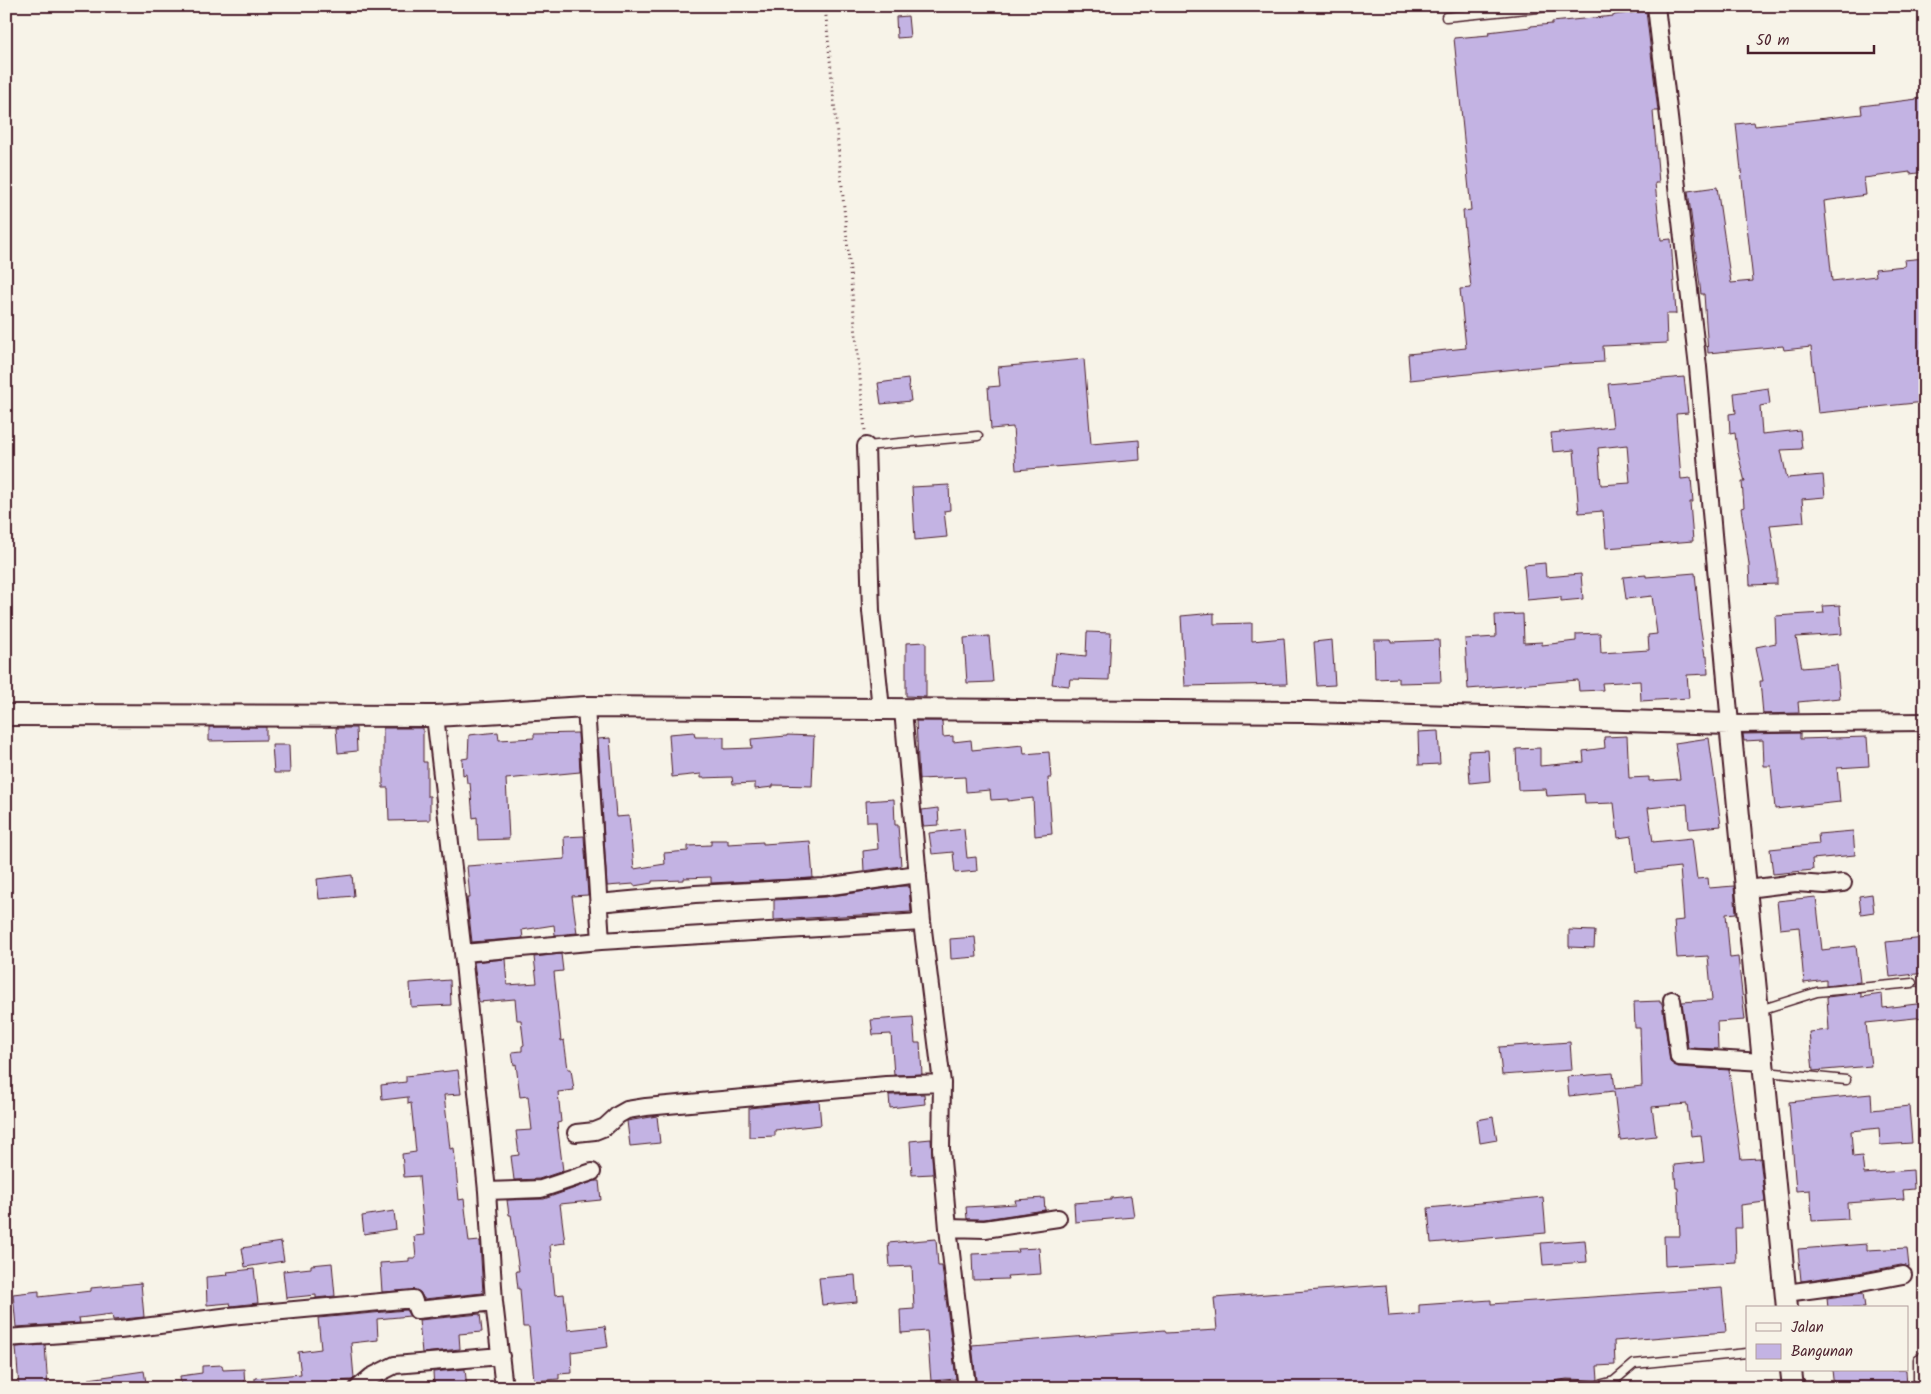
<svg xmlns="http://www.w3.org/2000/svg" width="1931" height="1394" viewBox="0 0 1931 1394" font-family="Kalam,sans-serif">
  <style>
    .building { fill: #c3b3e3; stroke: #4a1f2b; fill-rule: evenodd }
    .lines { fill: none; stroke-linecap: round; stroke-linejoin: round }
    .service-casing { stroke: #4a1f2b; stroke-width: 11 }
    .minor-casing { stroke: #4a1f2b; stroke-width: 20 }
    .tertiary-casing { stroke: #4a1f2b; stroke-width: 24 }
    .path { stroke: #4a1f2b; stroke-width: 3; stroke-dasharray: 1 4; stroke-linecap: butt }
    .service { stroke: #f7f3e8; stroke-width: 8 }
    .minor { stroke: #f7f3e8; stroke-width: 16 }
    .tertiary { stroke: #f7f3e8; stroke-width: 20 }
  </style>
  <rect width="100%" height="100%" fill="#f7f3e8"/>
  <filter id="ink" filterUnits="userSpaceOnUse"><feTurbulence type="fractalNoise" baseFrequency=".02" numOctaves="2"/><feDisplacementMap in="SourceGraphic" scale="10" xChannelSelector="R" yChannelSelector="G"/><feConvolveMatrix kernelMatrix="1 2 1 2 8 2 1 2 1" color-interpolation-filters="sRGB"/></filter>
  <g filter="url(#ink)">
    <path class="building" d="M1646,11L1658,111H1653L1659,183H1655L1661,240L1671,239L1676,314H1666L1667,343L1603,346L1604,362L1565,364L1410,380L1408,354L1466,348L1460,289L1471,288L1463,211L1471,210L1454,38L1489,35L1488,32L1531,27V26L1552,24V22L1614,16V15Z
      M908,16L910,37L897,38L896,17Z
      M1925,98V172L1910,174V172L1864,178L1866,195L1824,201L1832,281L1876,276L1875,269L1905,266L1904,260L1925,258V341H1922L1925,362V402L1818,413L1811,347L1784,350L1783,346L1708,353L1704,294H1701L1688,191L1717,187L1731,283L1753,281L1736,124L1754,122L1755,126L1862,114L1861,106Z
      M1084,359L1091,444L1139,440L1140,460L1016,470L1013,427L991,429L988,387L1000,386L998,367Z
      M1684,377L1688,413L1676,414L1681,479L1691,478L1693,502H1690L1693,541L1606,548L1603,511L1579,513L1574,450L1553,452L1551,433L1613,427L1608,384ZM1627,445L1630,483L1601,485L1598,448Z
      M908,379L911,401L881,404L878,383Z
      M1768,388L1770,404L1760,406L1762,434L1800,430L1802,449L1781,450L1787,478L1823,475L1825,497L1802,499L1804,522L1770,525L1777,568V584L1750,585L1749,564L1741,508L1744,507L1742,482H1745L1737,449L1735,433L1730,434L1729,414L1736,413L1734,393Z
      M949,485L950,510L944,511L947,537L915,540L912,487Z
      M1545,563L1546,577L1581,574L1583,599L1561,601V597L1527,600L1524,565Z
      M1695,573L1700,624L1705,656H1707L1708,674L1687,675L1689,698L1641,701L1640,681L1602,683L1603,690L1579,691L1578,680L1468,689L1465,639L1496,637L1495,615L1523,614L1524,643L1542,642V645L1576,641V634L1600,633L1601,653L1649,650L1648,635L1657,634L1652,596L1626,599L1623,577L1646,575V577Z
      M1840,605L1842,634L1796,637L1802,668L1837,665L1840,698L1798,702L1799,713L1763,714L1760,681H1763L1756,647L1776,643L1775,616L1824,613L1823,606Z
      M1214,613V624L1252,623V641L1284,638L1287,684L1185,686L1181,616Z
      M1087,632L1111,633L1109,680L1070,679L1069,686L1052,684L1056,653L1086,656Z
      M989,636L993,682L967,683L964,638Z
      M1332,640L1335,685L1317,686L1314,642Z
      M1374,640H1391V642L1439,640L1441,682L1398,683V678L1375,679Z
      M926,642V697L906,696V643Z
      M916,721H942L943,737L953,736V742L971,740L972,750L1023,745L1024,754L1049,752L1051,778H1048L1052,834L1035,836L1033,798L1008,801V799L991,800L990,790L966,792L965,777L919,779Z
      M209,727H266V740L209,741Z
      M336,728H356L357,751L338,753Z
      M383,728H423V762H427V796H430V820L389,821L388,788H383Z
      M1438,731L1440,764L1419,765L1418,732Z
      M498,732L499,740L534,738V734L578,733L580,772L506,779L509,839L478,840L477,817L473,818L470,783H467L466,774L463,775L462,759L468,758L469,735Z
      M694,732L695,737H724V749L752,748L751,739L787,736V735L814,736L812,786L773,785V787L755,789V783L733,784L732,777L701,778V774L672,777L669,734Z
      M1800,733V739L1867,737L1869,766L1837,768L1840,802L1775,809L1771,766H1764L1763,740L1744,741L1743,734Z
      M1627,736L1629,778L1649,777V781L1680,779L1675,743L1709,738L1721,826L1689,829L1687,804L1648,808L1653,842L1692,838L1697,879L1708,878L1709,888L1734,886L1736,913L1726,914L1730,958L1738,957L1745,1020L1717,1022L1718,1049L1688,1048L1682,1002L1712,1000L1708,956L1677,958L1674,921L1684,920L1680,867L1636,872L1632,836L1618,838L1614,803L1585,804L1584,794L1547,796L1546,789L1518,790L1516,749L1540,748V766L1584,762L1583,751L1605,748L1604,737Z
      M610,738L616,817L629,816L634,869L665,864L664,853L688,851V846L711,845V840H728V844L763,842V844L810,841L813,878L711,883V877L684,878V880L652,881V883L634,886V884L607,886L598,739Z
      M272,745H289L290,773H274Z
      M1488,750L1490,781L1470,783L1468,751Z
      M894,799L895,825H898L901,866L864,871L863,851L878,849L876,822H867L866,801Z
      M938,808L939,825L923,826L922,810Z
      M964,829L967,858L976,857L977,871L955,873L953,852L932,854L929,833Z
      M1853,831L1855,855L1812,859L1813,870L1773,874L1770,849L1819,844L1818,834Z
      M584,836L588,895L572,896L577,933L555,935L554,925L522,930L523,938L472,942L467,898H470L467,866L565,859L564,837Z
      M352,875L354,896L319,899L317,879Z
      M902,886H909L911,912L774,920V900L825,897Z
      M1872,894L1874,912L1861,914L1859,896Z
      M1816,897L1822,950L1856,946L1860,982L1826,986V980L1804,983L1799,927L1780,929L1777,901Z
      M1569,930L1595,931L1594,948L1569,947Z
      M975,937L977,957L951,959L950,939Z
      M1925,938V973L1890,977L1886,942Z
      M561,954L563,971L554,972L561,1041L564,1040L568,1069H571L574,1090L558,1092L561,1122L557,1123L563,1171L539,1179L514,1180L511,1156L519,1155L516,1131L532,1130L528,1096L520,1097L516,1064L514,1065L512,1052L522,1051V1046L524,1045L521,1020H517L515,999L479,1002L474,962L505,959L507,985L537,983L534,957Z
      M450,980L451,1005L411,1007L410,983Z
      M1861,993V997L1882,994L1883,1008L1925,1003V1017L1866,1023L1871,1066L1813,1071L1809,1032L1829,1030L1827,997Z
      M1660,1001V1003H1662L1670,1062L1678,1067L1729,1070L1741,1159L1760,1158L1765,1202L1741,1205L1742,1228H1735L1736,1262L1665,1266L1664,1236H1680L1678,1188H1676L1674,1165L1704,1162L1701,1135L1691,1136L1687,1104L1652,1107L1656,1136L1620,1140L1614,1091L1569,1096L1567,1077L1613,1073L1615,1089L1642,1086L1640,1028H1635L1634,1002Z
      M913,1017L915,1043H920L922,1074L894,1075L891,1034L873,1035L871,1020Z
      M1570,1042L1572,1070L1502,1075L1499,1047Z
      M458,1070L461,1094L444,1095L450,1149L454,1148L459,1200L464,1199L469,1242L480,1241L483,1293L424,1299L420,1292L416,1290L382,1292L380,1263L409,1261V1258H416L414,1236L424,1235L419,1176L404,1177L402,1154L416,1152L411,1103L408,1104V1097L382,1100L381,1085L406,1082V1076Z
      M924,1094L925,1104L890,1108L889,1095Z
      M1871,1094L1872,1110L1909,1106L1912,1143L1880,1145L1879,1128L1851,1131L1853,1157L1862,1156L1864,1174L1913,1170L1914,1189L1903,1190L1904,1199L1847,1203L1848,1219L1812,1221L1810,1190L1796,1191L1789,1102Z
      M819,1101L821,1125L775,1130V1136L749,1137V1108Z
      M657,1116L660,1143L630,1146L627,1121Z
      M1493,1117L1497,1140L1480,1143L1477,1120Z
      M931,1139L933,1174L912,1175L910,1141Z
      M595,1181H599L601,1200L560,1204L565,1243L550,1245L555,1295L564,1294L568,1330L605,1326L608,1347L571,1352L572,1373L559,1374V1379L534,1381L529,1327H523L520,1289H518L516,1271H519L511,1215H509L507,1200L544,1199Z
      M1131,1196L1134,1217L1075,1222L1074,1203L1111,1200V1198Z
      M1543,1197L1546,1233L1431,1243L1428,1208Z
      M1044,1198L1045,1210L984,1219H967L966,1207L1016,1204L1015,1200Z
      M394,1211L396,1229L364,1234L362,1216Z
      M936,1239L938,1266H942L956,1379L931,1381L927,1331L901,1333L900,1310L914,1309L912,1266L890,1267L888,1243Z
      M1585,1240L1587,1262L1543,1265L1541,1243Z
      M281,1242L284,1261L245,1267L242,1248Z
      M1867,1244V1250L1907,1248L1909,1267L1901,1265L1859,1273L1801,1281L1798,1249Z
      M1039,1248L1041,1274L1007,1276L1008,1279L973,1280L972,1254L1019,1252L1018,1249Z
      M332,1263L335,1296L316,1298V1295L286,1298L283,1271L311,1268V1265Z
      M254,1269L258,1303L231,1306L230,1303L207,1305L206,1277L228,1275L227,1272Z
      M855,1275L857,1302L822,1305L819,1278Z
      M141,1283L144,1317L113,1320L112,1314L79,1318L80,1323L16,1327L13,1294L39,1291V1297L91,1291V1288Z
      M1386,1285L1389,1316L1419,1314V1305L1491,1300V1304L1722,1288L1726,1332L1614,1341L1615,1365L1597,1366L1598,1380H1594L1567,1379L1531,1384L1491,1386V1388H977L972,1345L1165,1330L1166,1333L1217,1330L1214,1298Z
      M1863,1293L1865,1308H1828L1827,1298Z
      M406,1310L410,1316L377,1319L378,1340L351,1343L354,1378L352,1380L324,1382L325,1388H255V1378L301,1374L298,1352L321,1349L318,1318Z
      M480,1314L482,1332L459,1334L460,1349L422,1353L419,1320Z
      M45,1345L48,1388H19L16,1347Z
      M222,1365L223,1370L244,1369L245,1388H181L180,1376L202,1373V1366Z
      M465,1369L467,1388H434L433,1372Z
      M1832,1370H1906L1907,1388H1834Z
      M144,1371L147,1388H90L89,1379Z"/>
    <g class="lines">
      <g class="service-casing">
        <path id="service" d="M1446,17L1558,6
          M866,446L978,436
          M1760,1010L1817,992L1912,983
          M1766,1072L1846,1080
          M1535,1388L1567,1385L1595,1386L1614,1381L1634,1364L1747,1353
          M1918,1388V1359L1925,1355"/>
      </g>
      <g class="minor-casing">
        <path id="minor" d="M1656,6L1698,367L1730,724L1925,722
          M866,446L871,611L881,709
          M586,707L601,941
          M903,710L922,922L942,1083L941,1149L948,1228L967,1388
          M435,716L463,953L487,1191L494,1302L504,1388
          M1747,889L1796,883L1825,885L1843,883
          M598,903L695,894L824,887L918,874
          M463,953L601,941L922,922
          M1672,1000L1679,1057L1763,1062
          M576,1133L595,1131L605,1127L618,1115L627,1110L646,1107L886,1085L942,1083
          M487,1191L541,1189L592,1172
          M948,1228L985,1229L1058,1218
          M1786,1293L1861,1283L1903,1275
          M6,1338L120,1330L230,1316L413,1299L417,1310L494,1302
          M358,1388L371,1377L395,1365L501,1356"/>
      </g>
      <g class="tertiary-casing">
        <path id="tertiary" d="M6,715L435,716L586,707L881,709L1308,712L1730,724L1787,1308
          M1791,1370L1793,1388"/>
      </g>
      <path class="path" d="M825,6L865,431"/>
      <use href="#service" class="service"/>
      <use href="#minor" class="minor"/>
      <use href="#tertiary" class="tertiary"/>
    </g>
  </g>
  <rect width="1931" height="1394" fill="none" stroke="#f7f3e8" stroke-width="25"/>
  <rect x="12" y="12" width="1906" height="1369" fill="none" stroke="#4a1f2b" stroke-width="2" filter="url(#ink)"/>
  <rect x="1746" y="1306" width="162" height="65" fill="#f7f3e8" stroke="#b29e9c"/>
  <rect x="1756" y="1323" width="25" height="8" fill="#f7f3e8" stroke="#b29e9c"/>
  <text x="1791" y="1332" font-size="15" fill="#4a1f2b">Jalan</text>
  <rect x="1756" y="1344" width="25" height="15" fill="#c3b3e3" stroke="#b29e9c"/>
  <text x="1791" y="1356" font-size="15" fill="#4a1f2b">Bangunan</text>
  <path d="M1748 45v8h126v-8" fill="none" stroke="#4a1f2b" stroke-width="2.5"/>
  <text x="1756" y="45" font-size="15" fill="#4a1f2b" stroke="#f7f3e8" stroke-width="4" paint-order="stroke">50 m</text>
</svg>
